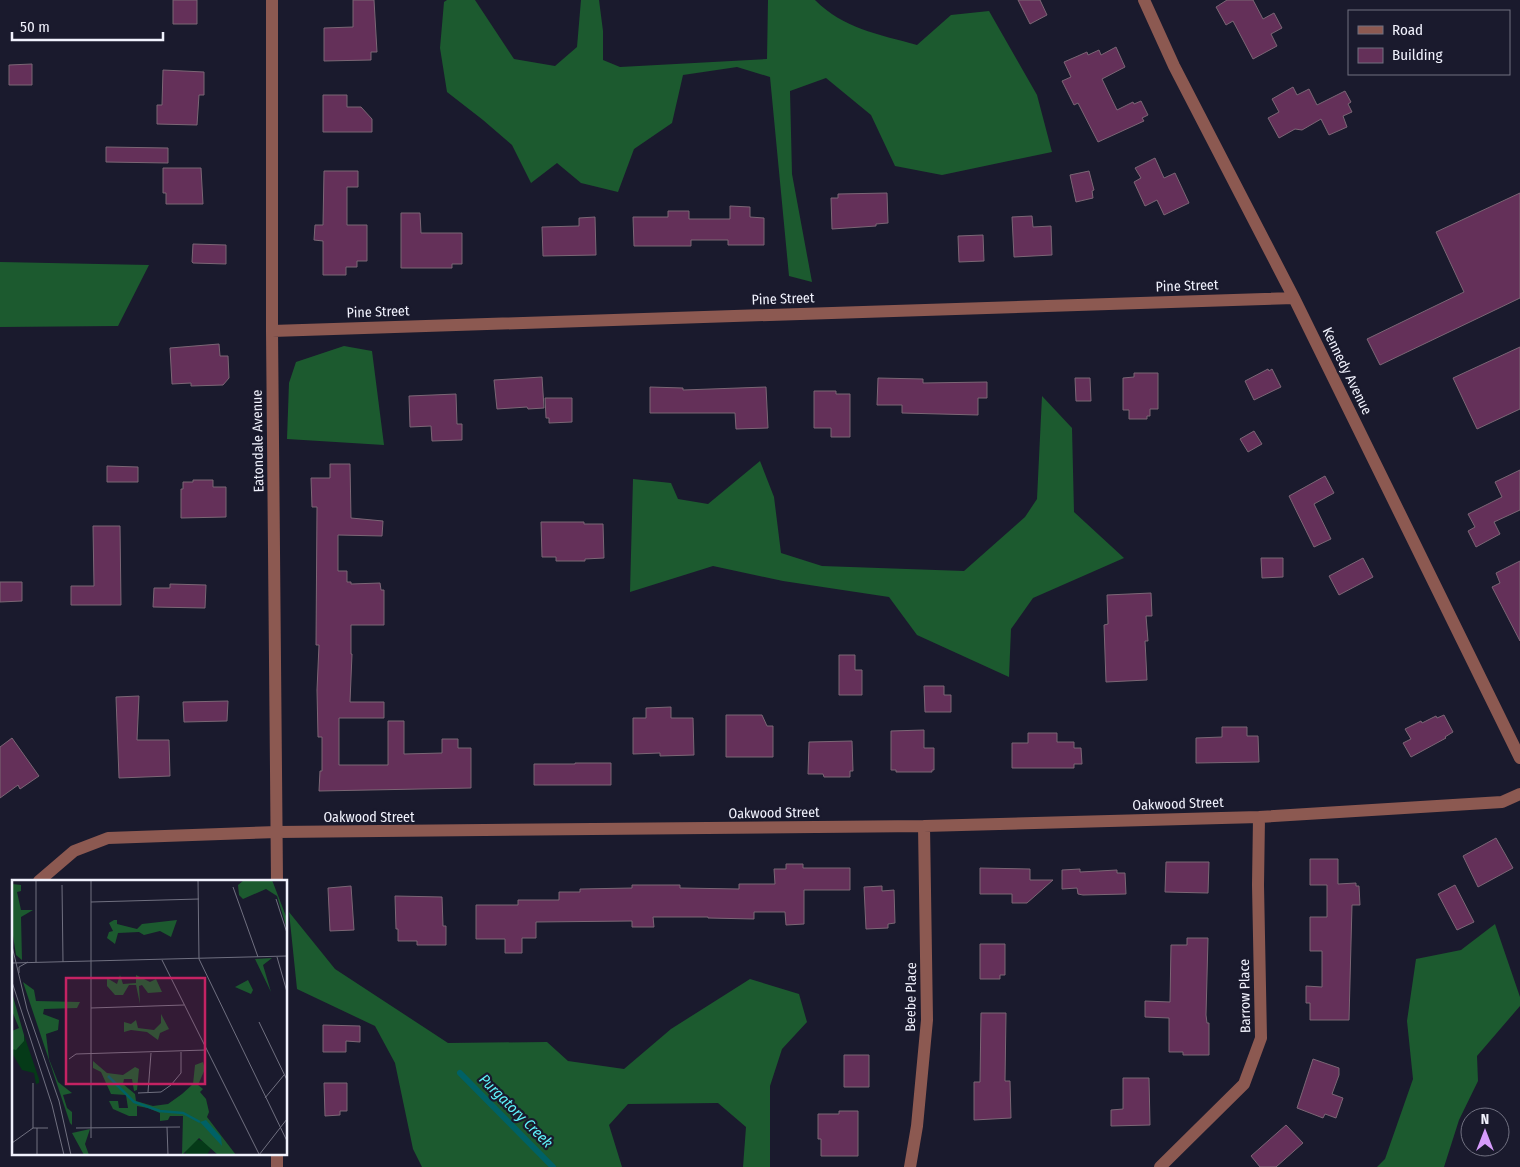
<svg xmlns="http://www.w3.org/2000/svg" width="1520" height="1167" viewBox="0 0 1520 1167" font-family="'Fira Sans Condensed',sans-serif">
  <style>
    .forest { fill: #1c5a2f }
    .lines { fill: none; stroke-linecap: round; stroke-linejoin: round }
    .stream { stroke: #006165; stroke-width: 6 }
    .building { fill: #643059; stroke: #7b6675 }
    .minor { stroke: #8c5951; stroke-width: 12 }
    .labels { text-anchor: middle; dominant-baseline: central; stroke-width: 4.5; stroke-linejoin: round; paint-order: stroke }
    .street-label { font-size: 14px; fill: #f1f2fd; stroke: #1a1a2d }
    .water-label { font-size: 15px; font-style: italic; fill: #5ef2fa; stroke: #1a1a2d }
    .inset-river { fill: none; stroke: #006165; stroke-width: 2.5 }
    .inset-road { fill: none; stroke: #707080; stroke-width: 1 }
    .view { fill: #c42363; fill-opacity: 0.15; stroke: #c42363; stroke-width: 2.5 }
    .inset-edge { fill: none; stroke: #f1f2fd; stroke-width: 2.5 }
  </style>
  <rect width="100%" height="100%" fill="#1a1a2d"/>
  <path class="forest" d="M447,0H475L514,59L555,66L577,47L581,0H599L603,31V60L620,67L767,59L768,0H815C844,29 878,34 917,45L951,15L989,11L1037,95L1052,152L942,175L895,166L871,115L826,78L790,91L792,174L812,282L789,276L770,77L737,67L683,75L672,123L634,149L618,192L581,183L557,163L531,183L512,145L483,120L447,92L440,48L444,2Z
    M0,262L149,265L118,326L0,327Z
    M344,346L372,351L384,445L287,439L289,383L296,362Z
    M1042,396L1072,428L1074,512L1124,558L1033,598L1011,629L1009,677L917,635L889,597L783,581L713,566L630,592L633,479L671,483L678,499L708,504L760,461L774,497L781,553L822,566L964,571L1025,517L1037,499Z
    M289,912L335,969L448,1043L547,1042L568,1061L624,1069L671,1029L750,979L799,994L807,1022L782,1049L770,1086V1167H743L746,1127L718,1103L628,1104L609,1125L622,1167H422L413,1149L395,1063L375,1026L297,989Z
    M1495,924L1520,997V1006L1477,1056L1478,1081L1459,1120L1444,1167H1377L1385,1159L1413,1079L1407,1021L1416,959L1461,950Z"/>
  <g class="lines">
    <path class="stream" d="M460,1073L553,1167"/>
  </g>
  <path class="building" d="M173,0H197V24H173Z
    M353,0H374L377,52H371V60L324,61V28L353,27Z
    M1018,0H1040L1047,15L1030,24Z
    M1227,0H1253L1263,19L1274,13L1282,28L1271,34L1277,46L1253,59L1233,21L1226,25L1216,7Z
    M1116,47L1125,67L1102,79L1117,110L1133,102L1134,104L1141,101L1148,115L1142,118L1144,121L1098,142L1078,103L1074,105L1062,81L1071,77L1064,62L1087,52L1088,55L1099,50L1101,55Z
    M32,64V85H9V65Z
    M163,70L204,72V95H199L197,125L157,124V105H162Z
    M1293,87L1297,95L1309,89L1317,105L1345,91L1351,102L1348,104L1352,112L1343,116L1347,127L1329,135L1321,119L1302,130L1295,129L1279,138L1268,118L1279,112L1272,99Z
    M323,95H347V107H361L372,119V132H323Z
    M106,147L168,148V163L106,162Z
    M1155,158L1164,178L1175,173L1189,203L1164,215L1157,200L1145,206L1134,182L1141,178L1135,168Z
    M163,168H201L203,204H166V193H163Z
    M324,171H358V187H347V225H367V261H357V267H346V275H323V241L314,240L315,225H323Z
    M1089,171L1094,190L1092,191L1093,198L1076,202L1070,175Z
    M887,193L888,223L876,224V226L832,229L831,198H838V194Z
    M1520,193V298L1380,365L1367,339L1464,292L1436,232Z
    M730,206L750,207V217L764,218V245H728V240H691V246H634L633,217H668V211H689V219H730Z
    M401,213H420L421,233H462V264H452V268H401Z
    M1032,216L1033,227L1051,226L1052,255L1014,257L1012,217Z
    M595,217L596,255L543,256L542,227L579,226V218Z
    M983,235L984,261L959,262L958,236Z
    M193,244L226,245V264L193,263L192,262Z
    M219,344L220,356H228L229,378L223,385L191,386V383L172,384L170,348Z
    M1520,347V409L1477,429L1453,378Z
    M1268,369L1269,371L1272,369L1281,387L1254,400L1245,381Z
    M1134,373H1158V409H1150V416H1147V419H1129V410H1123V378L1134,377Z
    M542,377L544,408L528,409L527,407L497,409L494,380Z
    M878,378L923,379V383L987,382V398H978V415L902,413V405H877Z
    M1075,378H1090L1091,401H1076Z
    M650,387L683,388V390L766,387L768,428L736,429L735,413H650Z
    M814,391H836V394H850V437H831V428H814Z
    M456,394L457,424H462V440L432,441L431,426L410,427L409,396Z
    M545,398H572V422L549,423V418H546Z
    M1254,431L1262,444L1248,452L1240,439Z
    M330,464H350L351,518L383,521L382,536L338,535V571H347V582H351V584L380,583L381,590H384V625H351V654H352L350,702H384V718H339V765H388V721H404V754L442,753V739H458V748H471V788L319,791L320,771H322V737H318L317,690L319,645H316L317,507H312L311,478H330Z
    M107,466L138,467V482H107Z
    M1520,470V510L1494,522L1500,534L1476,547L1468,531L1475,527L1468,514L1502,497L1495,482Z
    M1325,476L1334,493L1314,504L1331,539L1314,547L1289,496Z
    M193,480H213V487H226V517L181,518V489H183V482H193Z
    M541,522H584V524H603L604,558L585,559V561H556V557H542Z
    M93,526H120L121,605H71V586H94Z
    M1261,558H1283V577L1262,578Z
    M1363,558L1373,577L1339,595L1329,576Z
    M1520,561V641L1492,587L1500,583L1496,573Z
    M0,582H22V601L0,602Z
    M170,584L206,585L205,608L153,607L154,588H170Z
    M1151,593L1152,616H1146L1148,641H1145L1147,680L1106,682L1104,625L1108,624L1107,595Z
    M839,655H855V670H862V695H839Z
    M924,686H944V695H951V712H925Z
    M139,696L137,740H169L170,776L119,778L116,697Z
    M228,701L227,721L184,722L183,702Z
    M671,707V718H693L694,755L660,756V753L633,754V718H646V708Z
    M726,715H762L767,726H773V757H726Z
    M1444,715L1453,732L1445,737L1446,738L1411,757L1403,743L1411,739L1405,729L1421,721L1422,723L1436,716L1437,718Z
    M1222,727H1247V736H1258L1259,762L1196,763V738L1222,737Z
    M924,730V748H934V770H932V772H896V770H891V731Z
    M1028,733H1057V742H1074V748H1081L1082,764H1074V768H1012V743H1028Z
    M12,738L39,776L20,789L18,785L0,798V747Z
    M852,741L853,771H850V777H824L823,774H808L809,742Z
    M575,763H611V785H534V764H575Z
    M1496,838L1513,868L1478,887L1463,856Z
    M1310,859H1338V884L1356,883V886H1359L1360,905H1352L1349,1020H1310V1003H1306V986L1322,987V951H1310V917H1327V885H1310Z
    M1166,862H1209L1208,893L1165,892Z
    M786,864H803V868H850V890H804V924L786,925L785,912H754V919L708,918V917H653L654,927H632V921L536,922V938H522V953H505V939H476V905H518V900H559V892H580V889L632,888V885H680V888L739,889V884H775L774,869H786Z
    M980,868L1030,869V880H1053L1027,903H1012V894H980Z
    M1080,869V872L1117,870V873H1125L1126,894L1083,895L1078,894L1077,888L1062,889V870Z
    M1455,885L1474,922L1457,930L1438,894Z
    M351,886L354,930L330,931L328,888Z
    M882,886V891L894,890L895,923L888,924V928L866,929L864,887Z
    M395,896L442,897L443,926H446V945H417V941H398V929H396Z
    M1187,938H1208L1206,1015L1207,1023H1209V1055H1183V1052H1169V1018L1145,1017V1001L1170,1002L1171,945H1187Z
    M980,944H1005V975H1000V979H980Z
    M981,1013H1006L1005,1081H1010L1011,1118L974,1120V1082H980Z
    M323,1025L360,1026V1042L346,1041V1052H323Z
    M844,1055H869V1087H844Z
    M1313,1059L1339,1068V1075L1332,1094L1343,1098L1336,1118L1325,1114L1323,1118L1297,1108Z
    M1123,1078H1149L1150,1125L1111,1126V1110L1123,1109Z
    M324,1083H347V1111H340V1115L325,1116Z
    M839,1111H858V1156H821V1139H818V1114H839Z
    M1286,1125L1303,1143L1276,1167H1260L1251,1156Z"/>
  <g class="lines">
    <path class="minor" d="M272,0V331L277,881
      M1144,0L1174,66L1294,298L1520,758
      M272,331L1294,298
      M39,881L74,851L108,838L277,832L924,826L1259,817L1502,802L1520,794
      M277,1167V1153
      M910,1167L917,1126L927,1020L924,826
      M1160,1167L1244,1084L1261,1038L1258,885L1259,817"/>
  </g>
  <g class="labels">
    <g class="street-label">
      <text transform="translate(1187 286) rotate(-2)">Pine Street</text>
      <text transform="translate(783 299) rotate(-2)">Pine Street</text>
      <text transform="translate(378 312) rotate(-2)">Pine Street</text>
      <text transform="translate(1347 371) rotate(64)">Kennedy Avenue</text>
      <text transform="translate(258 441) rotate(-91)">Eatondale Avenue</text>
      <text transform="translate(1178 804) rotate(-2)">Oakwood Street</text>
      <text transform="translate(774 813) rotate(-1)">Oakwood Street</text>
      <text x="369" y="817">Oakwood Street</text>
      <text transform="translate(1245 996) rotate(-91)">Barrow Place</text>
      <text transform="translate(911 997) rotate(-89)">Beebe Place</text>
    </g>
    <g class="water-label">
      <text transform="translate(516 1111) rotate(45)">Purgatory Creek</text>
    </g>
  </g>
  <g transform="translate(12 880)">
    <rect width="275" height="275" fill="#1a1a2d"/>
    <path d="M12,155L27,199V203L24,204L22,193L10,190L0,173V169L7,168ZM183,259L194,262L199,268L195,275H173L175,265Z" fill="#053a18"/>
    <path d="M232,0H260L275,39V49L265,16L254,9L231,19L227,15L226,5ZM0,4L9,5V11L5,12L9,30H21L9,37L10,80L4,75L0,49ZM102,40H105V44L125,49L130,44L165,40L159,57L148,51L132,55L127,52L106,53L103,64L95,58L97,52L101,51L97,43ZM260,78L251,85L259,112L243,79ZM108,95L111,104L124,103V95L138,102L144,99L150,112L136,113L130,105L127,106L128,124L124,105H117L111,115H103L95,106V98L105,104ZM236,100L241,110L239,114L223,107ZM11,102L22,110L24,121L68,122L65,128L32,129L31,134L47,140L46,150L34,154L37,179L46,202L60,213L51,215L55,228L60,232V245L58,243ZM0,113L12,155V161L4,170L0,169V151L7,148L0,131ZM149,134L157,149L148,153L146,160L135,152L119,150L112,152V142L119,144L124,140L126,148L142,150L149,143ZM81,181L95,193L111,195L123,187L127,189L125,210L122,211L120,199H112L111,204L123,214L124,221L141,226L156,224L170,214L181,204L183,185L191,182L193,189L186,205L191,209L188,212L194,219L197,232L195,237L224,275H206L187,258L170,275L171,236H158L156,240L148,241V233L136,228L125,226V236H117L101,229L97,221H106L107,228H116L114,215L99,214L89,192L81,188ZM78,249L73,264L77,275H72L60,253Z" fill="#1c5a2f"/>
    <path d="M194,240L209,257L210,266L188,242Z" fill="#006165"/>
    <path class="inset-river" d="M96,196L122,222L148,231L171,233L188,242"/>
    <path class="inset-road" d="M24,0V82M79,0V258M186,0L187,79L275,261M50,5L51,82M221,7L246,77M264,19L275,53M79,22L187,19M0,66L15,129L47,221L59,275M265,77L275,112M150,80L247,274M0,83L275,76M7,93V87L16,82M0,102L40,225L52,275M79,128L172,125M247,142L275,200M57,179L64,174L194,170M21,203V248M136,212L139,173M126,213L149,212L159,205L169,193V172M253,218L272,195M155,247L156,275M64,248L168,247M0,263L21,248H36M25,275V248M247,275L275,239"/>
    <path class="view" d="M54,98H193V204H54Z"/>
    <rect width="275" height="275" class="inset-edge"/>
  </g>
  <rect x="1348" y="10" width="162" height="65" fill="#1a1a2d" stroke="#707080"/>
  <rect x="1358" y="26" width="25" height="8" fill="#8c5951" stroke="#707080"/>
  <text x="1392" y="35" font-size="15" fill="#f1f2fd">Road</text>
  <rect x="1358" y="48" width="25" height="15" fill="#643059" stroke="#707080"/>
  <text x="1392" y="60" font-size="15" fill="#f1f2fd">Building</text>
  <g transform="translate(1485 1132)"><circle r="24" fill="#1a1a2d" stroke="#707080"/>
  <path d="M0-4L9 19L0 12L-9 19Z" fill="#d59bfb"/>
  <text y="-8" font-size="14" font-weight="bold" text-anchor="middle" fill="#f1f2fd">N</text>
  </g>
  <path d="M12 32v8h151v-8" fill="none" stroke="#f1f2fd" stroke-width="2.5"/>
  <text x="20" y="32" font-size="15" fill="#f1f2fd" stroke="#1a1a2d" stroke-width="4" paint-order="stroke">50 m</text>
</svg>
